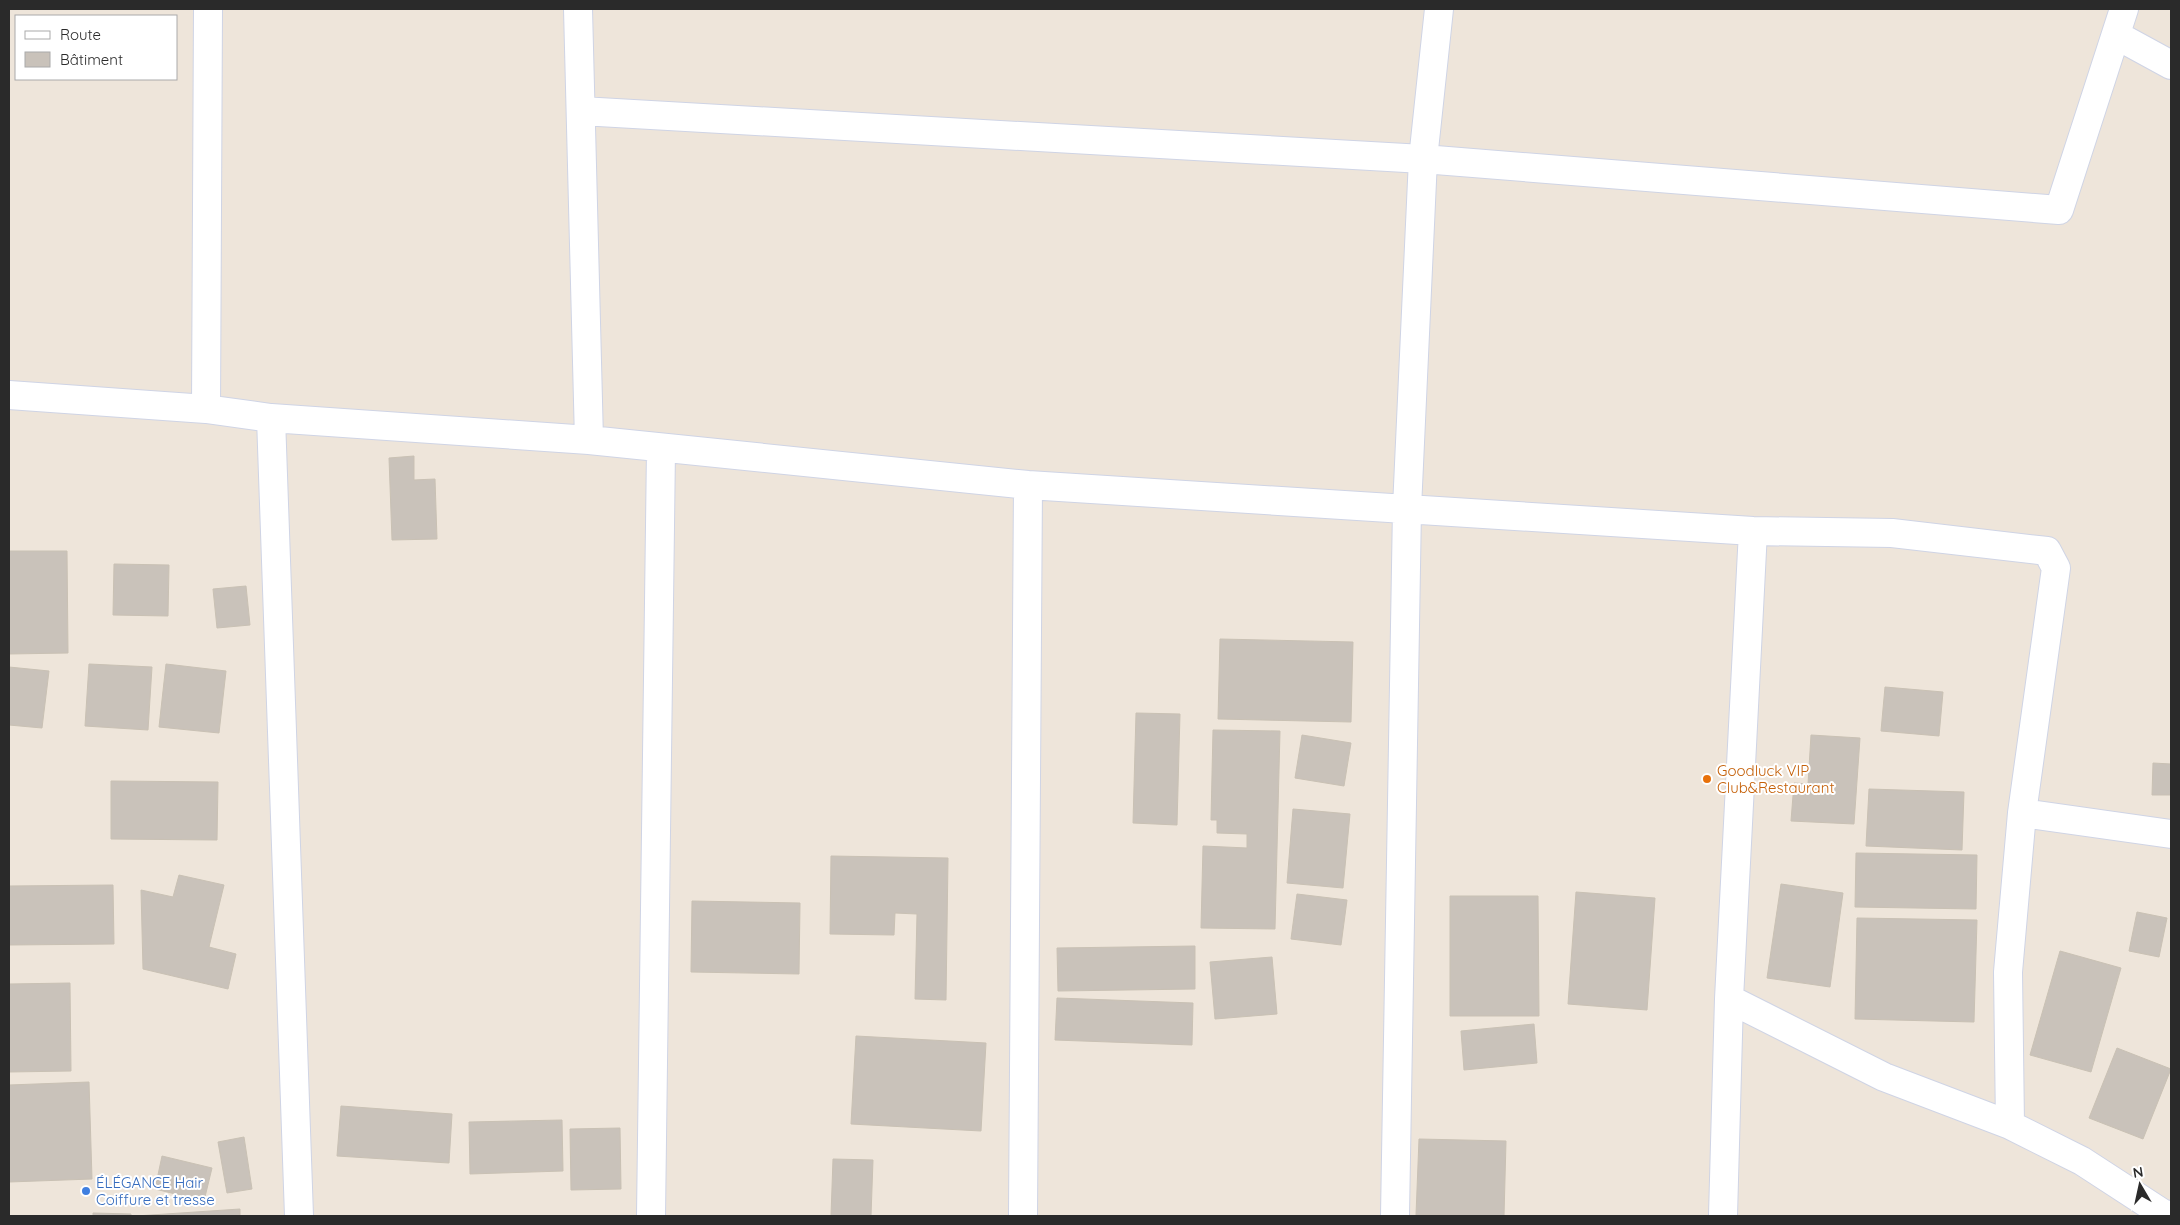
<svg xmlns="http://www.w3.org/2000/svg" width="2180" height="1225" viewBox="0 0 2180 1225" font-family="Quicksand,sans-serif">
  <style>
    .building { fill: #c9c2ba; stroke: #c9c1b4 }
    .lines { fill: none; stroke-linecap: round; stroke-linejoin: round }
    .street-casing { stroke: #cfd4e5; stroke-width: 30 }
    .street { stroke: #fff; stroke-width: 28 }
    .food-dot { fill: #e8710a; stroke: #fff; stroke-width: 2 }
    .shop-dot { fill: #3f7fe0; stroke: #fff; stroke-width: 2 }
    .labels { text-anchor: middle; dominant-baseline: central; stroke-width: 4; stroke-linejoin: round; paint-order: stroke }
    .food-label { font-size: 15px; fill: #c56008; stroke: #fff; text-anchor: start }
    .shop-label { font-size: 15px; fill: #366cbe; stroke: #fff; text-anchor: start }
  </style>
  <rect width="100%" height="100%" fill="#eee5da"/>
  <path class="building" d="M414,456V480L435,479L437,539L392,540L389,458Z
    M9,551H67L68,653L9,654Z
    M114,564L169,565L168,616L113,615Z
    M246,586L250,625L217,628L213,589Z
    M1220,639L1353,642L1351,722L1218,719Z
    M89,664L152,667L148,730L85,726Z
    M166,664L226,671L219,733L159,727Z
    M9,667L49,671L42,728L9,725Z
    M1885,687L1943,692L1939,736L1881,731Z
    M1136,713L1180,714L1177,825L1133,823Z
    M1213,730L1280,731L1275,929L1201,928L1203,846L1247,848V834L1217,833V820H1211Z
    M1302,735L1351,743L1344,786L1295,778Z
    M1811,735L1860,738L1854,824L1791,821L1794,783L1808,784Z
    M2153,763L2171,764V795H2152Z
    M111,781L218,782L217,840L111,839Z
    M1869,789L1964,792L1962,850L1866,846Z
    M1293,809L1350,814L1343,888L1287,883Z
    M1856,853L1977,855L1976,909L1855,907Z
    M831,856L948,858L946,1000L915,999L917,914L895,913L894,935L830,934Z
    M179,875L224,885L209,947L236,954L228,989L143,969L141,890L173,897Z
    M1781,884L1843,893L1830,987L1767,978Z
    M113,885L114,944L9,945V886Z
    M1576,892L1655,898L1647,1010L1568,1004Z
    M1297,894L1347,900L1341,945L1291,939Z
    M1450,896H1538L1539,1016H1450Z
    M692,901L800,903L799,974L691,972Z
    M2137,912L2167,918L2159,957L2129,951Z
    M1857,918L1977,920L1974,1022L1855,1019Z
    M1195,946V989L1058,991L1057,948Z
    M2060,951L2121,968L2091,1072L2030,1055Z
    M1272,957L1277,1014L1215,1019L1210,962Z
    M70,983L71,1071L9,1072V984Z
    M1057,998L1193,1003L1192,1045L1055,1040Z
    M1534,1024L1537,1063L1464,1070L1461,1031Z
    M856,1036L986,1043L981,1131L851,1124Z
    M2117,1048L2171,1069L2143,1139L2089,1118Z
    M89,1082L92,1179L9,1182V1085Z
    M341,1106L452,1114L449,1163L337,1156Z
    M562,1120L563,1171L470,1174L469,1122Z
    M620,1128L621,1189L571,1190L570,1129Z
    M244,1137L252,1189L227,1193L218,1142Z
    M1419,1139L1506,1141L1504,1216L1416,1215Z
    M162,1156L212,1168L204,1201L155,1189Z
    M833,1159L873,1160L871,1216H831Z
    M240,1209V1216H136Z
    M93,1213L131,1214V1216H93Z"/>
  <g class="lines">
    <g class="street-casing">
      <path id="street" d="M578,9L589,440
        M2116,35L2171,65
        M581,111L1423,159L2059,210L2124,9
        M9,395L206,409L271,418L589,440L1028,485L1753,531L1892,533L2047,551L2056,568L2022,813L2008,972L2010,1125
        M206,409L208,9
        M271,418L299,1216
        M2022,813L2171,834
        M1729,999L1884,1077L2010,1125L2082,1161L2162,1213L2171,1216
        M651,1216L661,449
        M1023,1216L1028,485
        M1395,1216L1407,508L1423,159L1439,9
        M1723,1216L1729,999L1753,531"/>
    </g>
    <use href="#street" class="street"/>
  </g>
  <circle class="food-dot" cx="1707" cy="779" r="5"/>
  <circle class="shop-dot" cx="86" cy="1191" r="5"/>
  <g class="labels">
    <g class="food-label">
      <text x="1717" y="770">Goodluck VIP<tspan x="1717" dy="17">Club&amp;Restaurant</tspan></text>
    </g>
    <g class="shop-label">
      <text x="96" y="1182">ÉLÉGANCE Hair<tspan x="96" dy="17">Coiffure et tresse</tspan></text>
    </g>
  </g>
  <rect width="2180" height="1225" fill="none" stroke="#2a2a2a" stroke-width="20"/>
  <rect x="15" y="15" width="162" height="65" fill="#ffffff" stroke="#aaaaaa"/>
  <rect x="25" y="31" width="25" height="8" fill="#ffffff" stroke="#aaaaaa"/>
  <text x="60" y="40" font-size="15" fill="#2a2a2a">Route</text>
  <rect x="25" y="52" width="25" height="15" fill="#c9c2ba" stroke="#aaaaaa"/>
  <text x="60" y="65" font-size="15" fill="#2a2a2a">Bâtiment</text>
  <g transform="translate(2140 1185) rotate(351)" stroke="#ffffff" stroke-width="4" paint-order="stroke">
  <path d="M0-4L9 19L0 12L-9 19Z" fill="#2a2a2a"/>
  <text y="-8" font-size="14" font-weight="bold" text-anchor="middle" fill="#2a2a2a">N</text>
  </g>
</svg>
